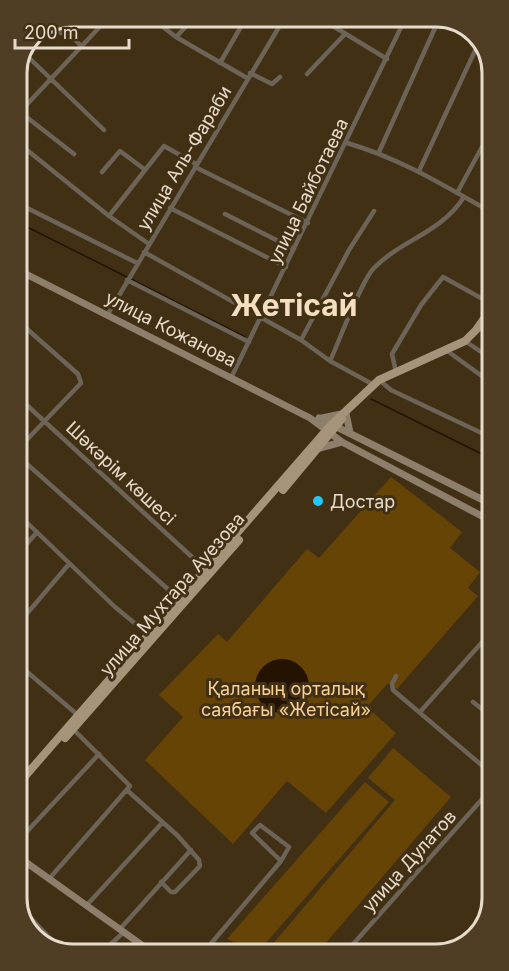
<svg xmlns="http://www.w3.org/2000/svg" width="509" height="971" viewBox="0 0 509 971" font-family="Inter,sans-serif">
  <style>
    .green { fill: #664405 }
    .water { fill: #231300 }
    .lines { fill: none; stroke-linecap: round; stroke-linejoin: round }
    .stream { stroke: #231300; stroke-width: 1.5 }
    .street { stroke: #6d6458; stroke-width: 4.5 }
    .secondary { stroke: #8d7f6b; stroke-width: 7 }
    .primary { stroke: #a5937a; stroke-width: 8 }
    .poi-dot { fill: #20c9fd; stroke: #423015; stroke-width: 2 }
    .labels { text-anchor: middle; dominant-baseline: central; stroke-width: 6; stroke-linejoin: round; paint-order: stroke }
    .street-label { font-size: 18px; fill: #e7dbcc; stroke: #423015 }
    .poi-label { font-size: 18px; fill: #e7dbcc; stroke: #423015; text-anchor: start }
    .park-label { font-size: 18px; fill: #f9d198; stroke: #423015 }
    .town-label { font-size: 30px; font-weight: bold; fill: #f6dfc0; stroke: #423015 }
    .rim { fill: none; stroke: #e7dbcc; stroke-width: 3 }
  </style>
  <rect width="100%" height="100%" fill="#423015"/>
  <path class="green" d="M391,477L462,532L450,548L480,572L468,588L478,596L397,689L388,683L367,707L396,733L326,813L287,781L233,844L145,760L183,717L159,695L218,634L227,642L307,549L319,558Z
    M393,748L451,797L318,952H266L395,800L368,778Z
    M365,782L389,802L258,952L227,939Z"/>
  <path class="water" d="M255 686a27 27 0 1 1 54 0a27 27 0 1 1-54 0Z"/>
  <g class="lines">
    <path class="stream" d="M17,222L127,277
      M131,279L245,337
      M371,399L490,458"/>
    <path class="street" d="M150,17L176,37L247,78
      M318,17L387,59
      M51,25L61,33L67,31L81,46
      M176,37L195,17
      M24,53L104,130
      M220,63L246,18
      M250,73L272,84L280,77
      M307,74L345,34
      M17,101L23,108
      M20,112L74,154
      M17,115L109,17
      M17,142L109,216L149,244
      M347,143C399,158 443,185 489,211
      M379,152L440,17
      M195,167L308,223
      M419,171L480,40
      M102,172L120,151L144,169
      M457,193L489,134
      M17,203L137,263
      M170,208L286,267
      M225,214L294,249
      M109,216L164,146L196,164
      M144,252L301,340L330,361L374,385
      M127,280L249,342
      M108,314L285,17
      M18,321L78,374L81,383L18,449
      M478,328L490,335
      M301,340L349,250L374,211
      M465,341L490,358
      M446,350L490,382
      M330,361C339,342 361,281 374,268C401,240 441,233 464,197
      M396,372L392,354L421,305L443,277L490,303
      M232,376L406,17
      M379,380L391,390L490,437
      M18,397L205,569
      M18,456L179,599
      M19,515L115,607L149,635
      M19,553L37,532
      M19,623L69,564
      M19,665L79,716
      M396,676L392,684L393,690L492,774
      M473,702L492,717
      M420,712L491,632
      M128,791L178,836L199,860L200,866L175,892H171L161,882
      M20,839L99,754
      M49,879L130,786L73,729
      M86,906L162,823
      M21,914L25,912L64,953
      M120,929L191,850
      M347,951L492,788
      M203,953L281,861L252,833L260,825L289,847L281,861
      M100,954L124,932"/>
    <path class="secondary" d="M18,270L310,418L342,442L491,521
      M319,418L491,504
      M322,418L346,413L350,433
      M320,448L342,442
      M20,858L153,953"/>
    <path class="primary" d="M283,490L342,419
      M65,738L239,540
      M20,782L331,425L379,380L465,341L476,330L490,310"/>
  </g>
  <circle class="poi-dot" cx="318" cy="501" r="6"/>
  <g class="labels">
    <g class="street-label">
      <text transform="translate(184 158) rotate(-59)">улица Аль-Фараби</text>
      <text transform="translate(308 191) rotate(-64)">улица Байботаева</text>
      <text transform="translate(171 329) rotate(27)">улица Кожанова</text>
      <text transform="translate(121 473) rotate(43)">Шәкәрім көшесі</text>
      <text transform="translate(172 594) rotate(-49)">улица Мухтара Ауезова</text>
      <text transform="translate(409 861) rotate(-48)">улица Дулатов</text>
    </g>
    <g class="poi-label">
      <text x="330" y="501">Достар</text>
    </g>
    <g class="park-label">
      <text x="286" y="688">Қаланың орталық<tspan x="286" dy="21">саябағы «Жетісай»</tspan></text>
    </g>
    <g class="town-label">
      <text x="294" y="305">Жетісай</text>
    </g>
  </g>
  <path d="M0 0H509V971H0ZM73 27H436A46 46 0 0 1 482 73V898A46 46 0 0 1 436 944H73A46 46 0 0 1 27 898V73A46 46 0 0 1 73 27Z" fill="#4f3e24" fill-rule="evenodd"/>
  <path class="rim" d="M73 27H436A46 46 0 0 1 482 73V898A46 46 0 0 1 436 944H73A46 46 0 0 1 27 898V73A46 46 0 0 1 73 27Z"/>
  <path d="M15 39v9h114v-9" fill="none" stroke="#e7dbcc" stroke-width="3"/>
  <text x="24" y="39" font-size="18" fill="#e7dbcc" stroke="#423015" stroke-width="4.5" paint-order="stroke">200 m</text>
</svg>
